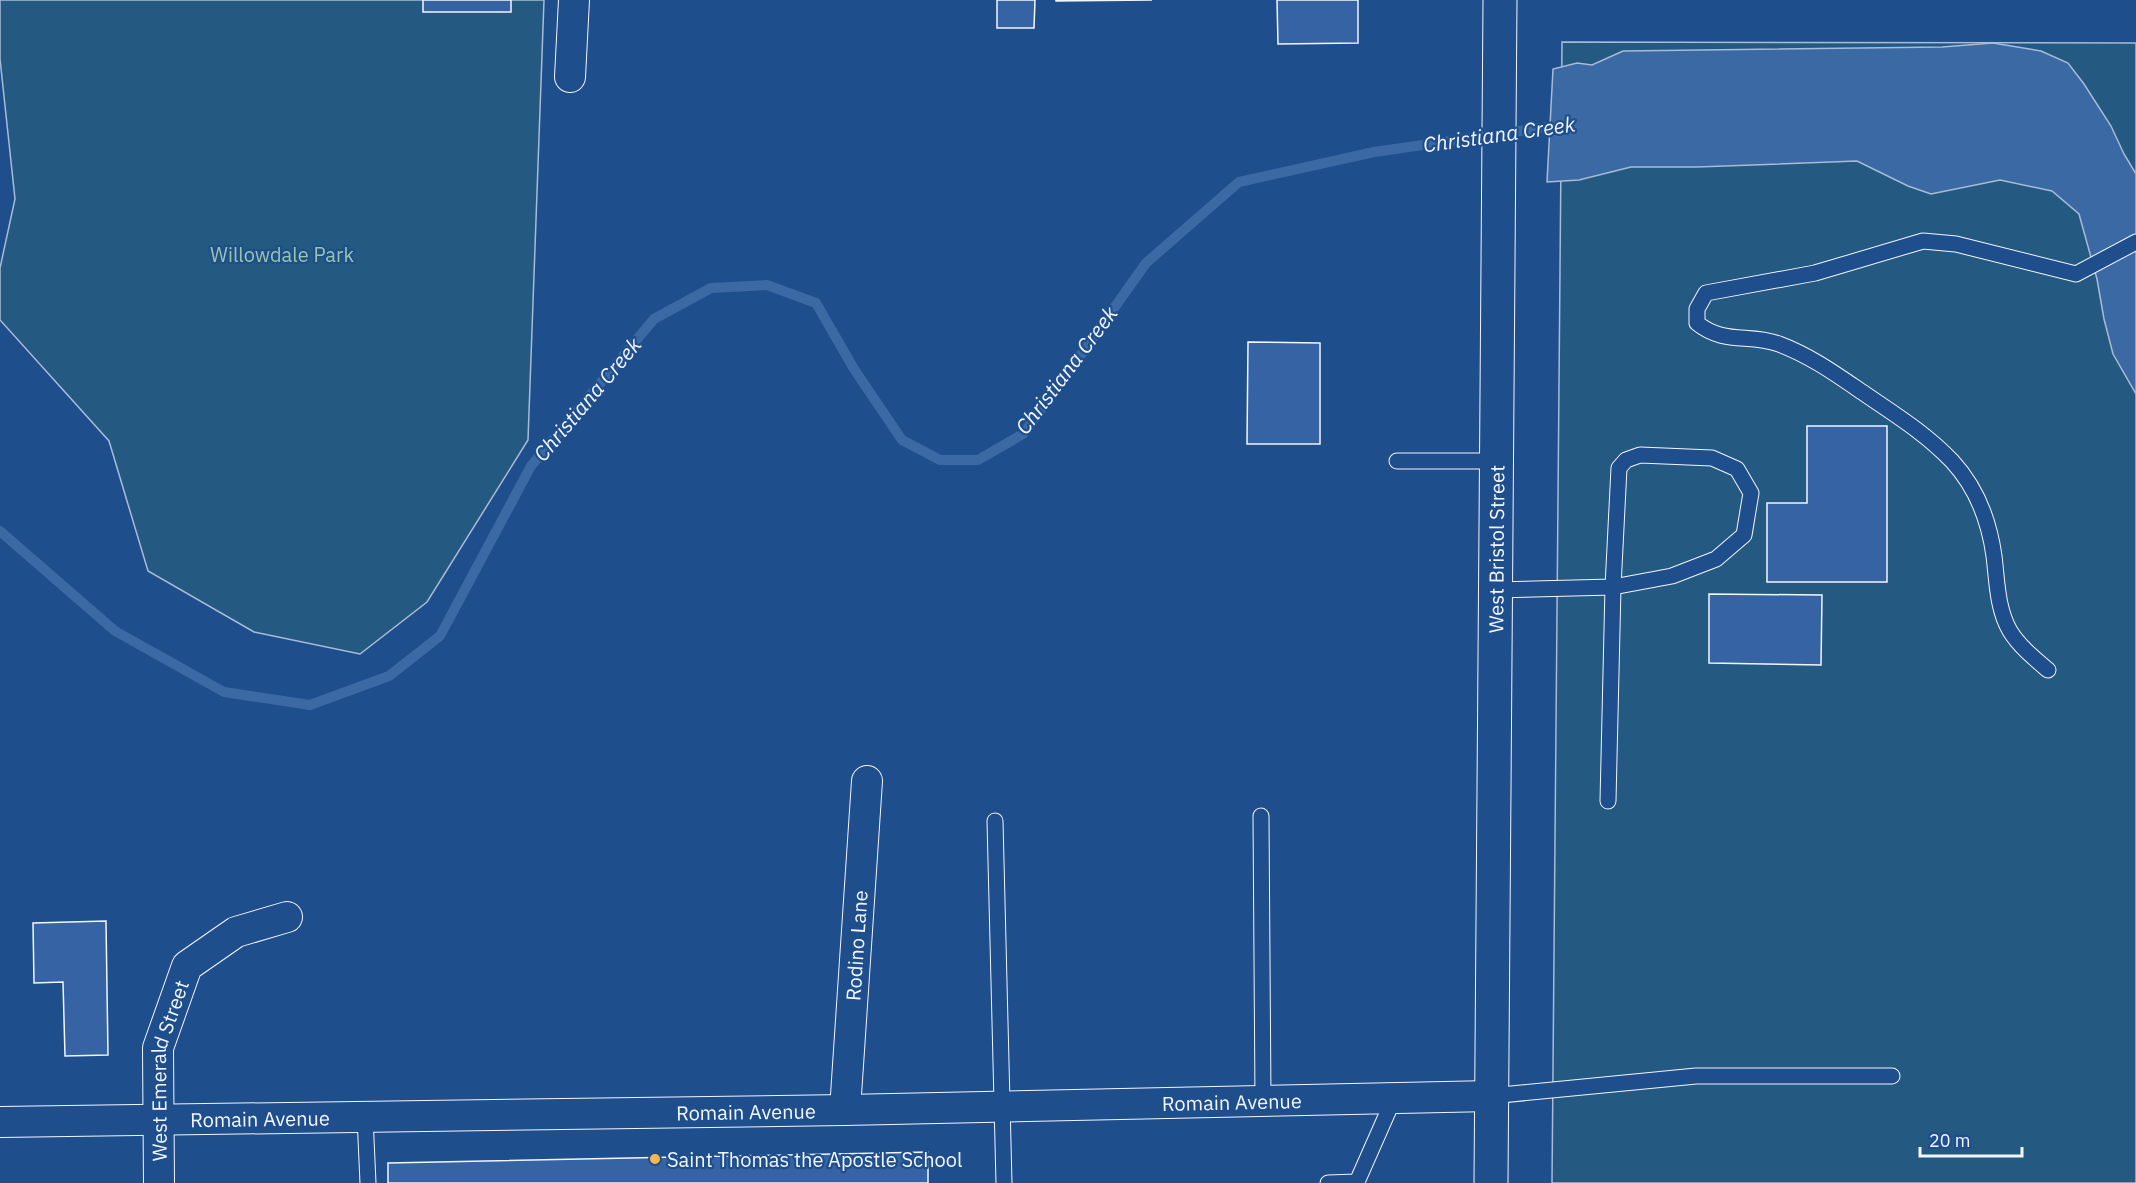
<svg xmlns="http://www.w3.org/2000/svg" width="2136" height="1183" viewBox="0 0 2136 1183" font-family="'IBM Plex Sans',sans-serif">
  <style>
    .green { fill: #245a82; stroke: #a8bbd7; stroke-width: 1.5 }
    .water { fill: #3b69a3; stroke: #a8bbd7; stroke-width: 1.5 }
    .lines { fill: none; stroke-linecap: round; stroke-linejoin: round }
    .stream { stroke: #3b69a3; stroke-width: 10 }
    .building { fill: #3563a3; stroke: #f2f6ff; stroke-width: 1.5 }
    .lane-casing { stroke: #f2f6ff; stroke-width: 17 }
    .street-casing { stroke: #f2f6ff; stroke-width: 32 }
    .primary-casing { stroke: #f2f6ff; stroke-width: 35 }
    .lane { stroke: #1f4e8c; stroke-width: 15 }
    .street { stroke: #1f4e8c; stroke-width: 30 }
    .primary { stroke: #1f4e8c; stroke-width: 33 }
    .poi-dot { fill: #ffb74d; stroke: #1f4e8c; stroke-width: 2 }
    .labels { text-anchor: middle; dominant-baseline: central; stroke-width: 4.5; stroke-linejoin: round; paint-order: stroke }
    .park-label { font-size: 20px; fill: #97c8a6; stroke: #1f4e8c }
    .street-label { font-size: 20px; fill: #f2f6ff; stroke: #1f4e8c }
    .poi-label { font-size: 20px; fill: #f2f6ff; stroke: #1f4e8c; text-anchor: start }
    .water-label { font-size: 21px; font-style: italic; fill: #f2f6ff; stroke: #1f4e8c }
  </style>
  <rect width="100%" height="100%" fill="#1f4e8c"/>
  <path class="green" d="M0,0H544L528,440L427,602L360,654L254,632L148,571L109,441L0,320V268L15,199L0,59Z
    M1562,42L2136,43V1183H1552Z"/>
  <path class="water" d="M1993,43L2041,51L2068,63L2084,84L2111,126L2124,154L2136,174V394L2113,354L2104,319L2097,279L2079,214L2052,191L2000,180L1931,194L1908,186L1857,161L1697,167H1631L1579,180L1547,182L1553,69L1577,63L1592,65L1623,51L1942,47Z"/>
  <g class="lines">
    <path class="stream" d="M0,531L115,631L224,692L310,705L389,676L440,636L531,466L654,319L711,288L767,285L816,303L854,369L902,440L940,460H978L1023,434L1068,373L1146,263L1239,182L1374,152L1562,125"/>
  </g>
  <path class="building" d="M423,0H511V12H423Z
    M997,0H1035L1034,28H997Z
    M1056,0H1152L1056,1Z
    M1277,0H1358V43L1278,44Z
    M1248,342L1320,343V444H1247Z
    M1807,426H1887V582H1767V503H1807Z
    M1709,594L1822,595L1821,665L1709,663Z
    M106,921L108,1055L65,1056L63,982L34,983L33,923Z
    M928,1152V1183H388V1163Z"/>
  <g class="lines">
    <g class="lane-casing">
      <path id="lane" d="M1397,461H1497
        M1495,590L1613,587L1672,576L1716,559L1744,535L1751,493L1737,469L1712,458L1640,455L1626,460L1619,468L1613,587L1608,801
        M2048,670C2035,659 2019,646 2010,631C1997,609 1997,580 1994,556C1989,520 1977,488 1952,461C1925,433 1897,416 1865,394C1837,375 1811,356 1779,344C1749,333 1724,345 1697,323V309L1706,293L1815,273L1923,241L1956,244L2076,274L2136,242
        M1261,816L1263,1101
        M995,821L1004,1183
        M1491,1096L1696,1076H1892
        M365,1117L368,1183
        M1328,1183L1357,1182L1394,1098"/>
    </g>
    <g class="street-casing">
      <g id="street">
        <path d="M570,77L574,0"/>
        <path id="s1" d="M845,1110L867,781"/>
        <path id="s2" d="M0,1122L845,1110L1491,1096"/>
        <path id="s3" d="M159,1183L158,1048L187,966L236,932L287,917"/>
      </g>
    </g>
    <g class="primary-casing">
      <g id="primary">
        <path id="s4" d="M1491,1183L1500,0"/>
      </g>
    </g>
    <use href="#lane" class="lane"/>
    <use href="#street" class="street"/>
    <use href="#primary" class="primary"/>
  </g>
  <circle class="poi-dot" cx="655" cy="1159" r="6"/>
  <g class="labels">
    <g class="park-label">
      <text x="282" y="254">Willowdale Park</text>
    </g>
    <g class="street-label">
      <text stroke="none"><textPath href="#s4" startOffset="634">West Bristol Street</textPath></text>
      <text stroke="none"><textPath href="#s1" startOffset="165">Rodino Lane</textPath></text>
      <text stroke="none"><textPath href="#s3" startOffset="114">West Emerald Street</textPath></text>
      <text stroke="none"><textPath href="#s2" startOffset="1232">Romain Avenue</textPath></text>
      <text stroke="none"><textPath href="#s2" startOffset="746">Romain Avenue</textPath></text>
      <text stroke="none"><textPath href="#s2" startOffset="260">Romain Avenue</textPath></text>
    </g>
    <g class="poi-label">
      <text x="667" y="1159">Saint Thomas the Apostle School</text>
    </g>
    <g class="water-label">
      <text transform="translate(1499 134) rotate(-8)">Christiana Creek</text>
      <text transform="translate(1066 370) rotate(-53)">Christiana Creek</text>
      <text transform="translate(587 399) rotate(-50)">Christiana Creek</text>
    </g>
  </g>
  <path d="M1920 1147v9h102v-9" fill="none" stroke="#f2f6ff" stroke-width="3"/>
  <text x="1929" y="1147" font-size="18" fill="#f2f6ff" stroke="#1f4e8c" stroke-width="4.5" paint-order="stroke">20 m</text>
</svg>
